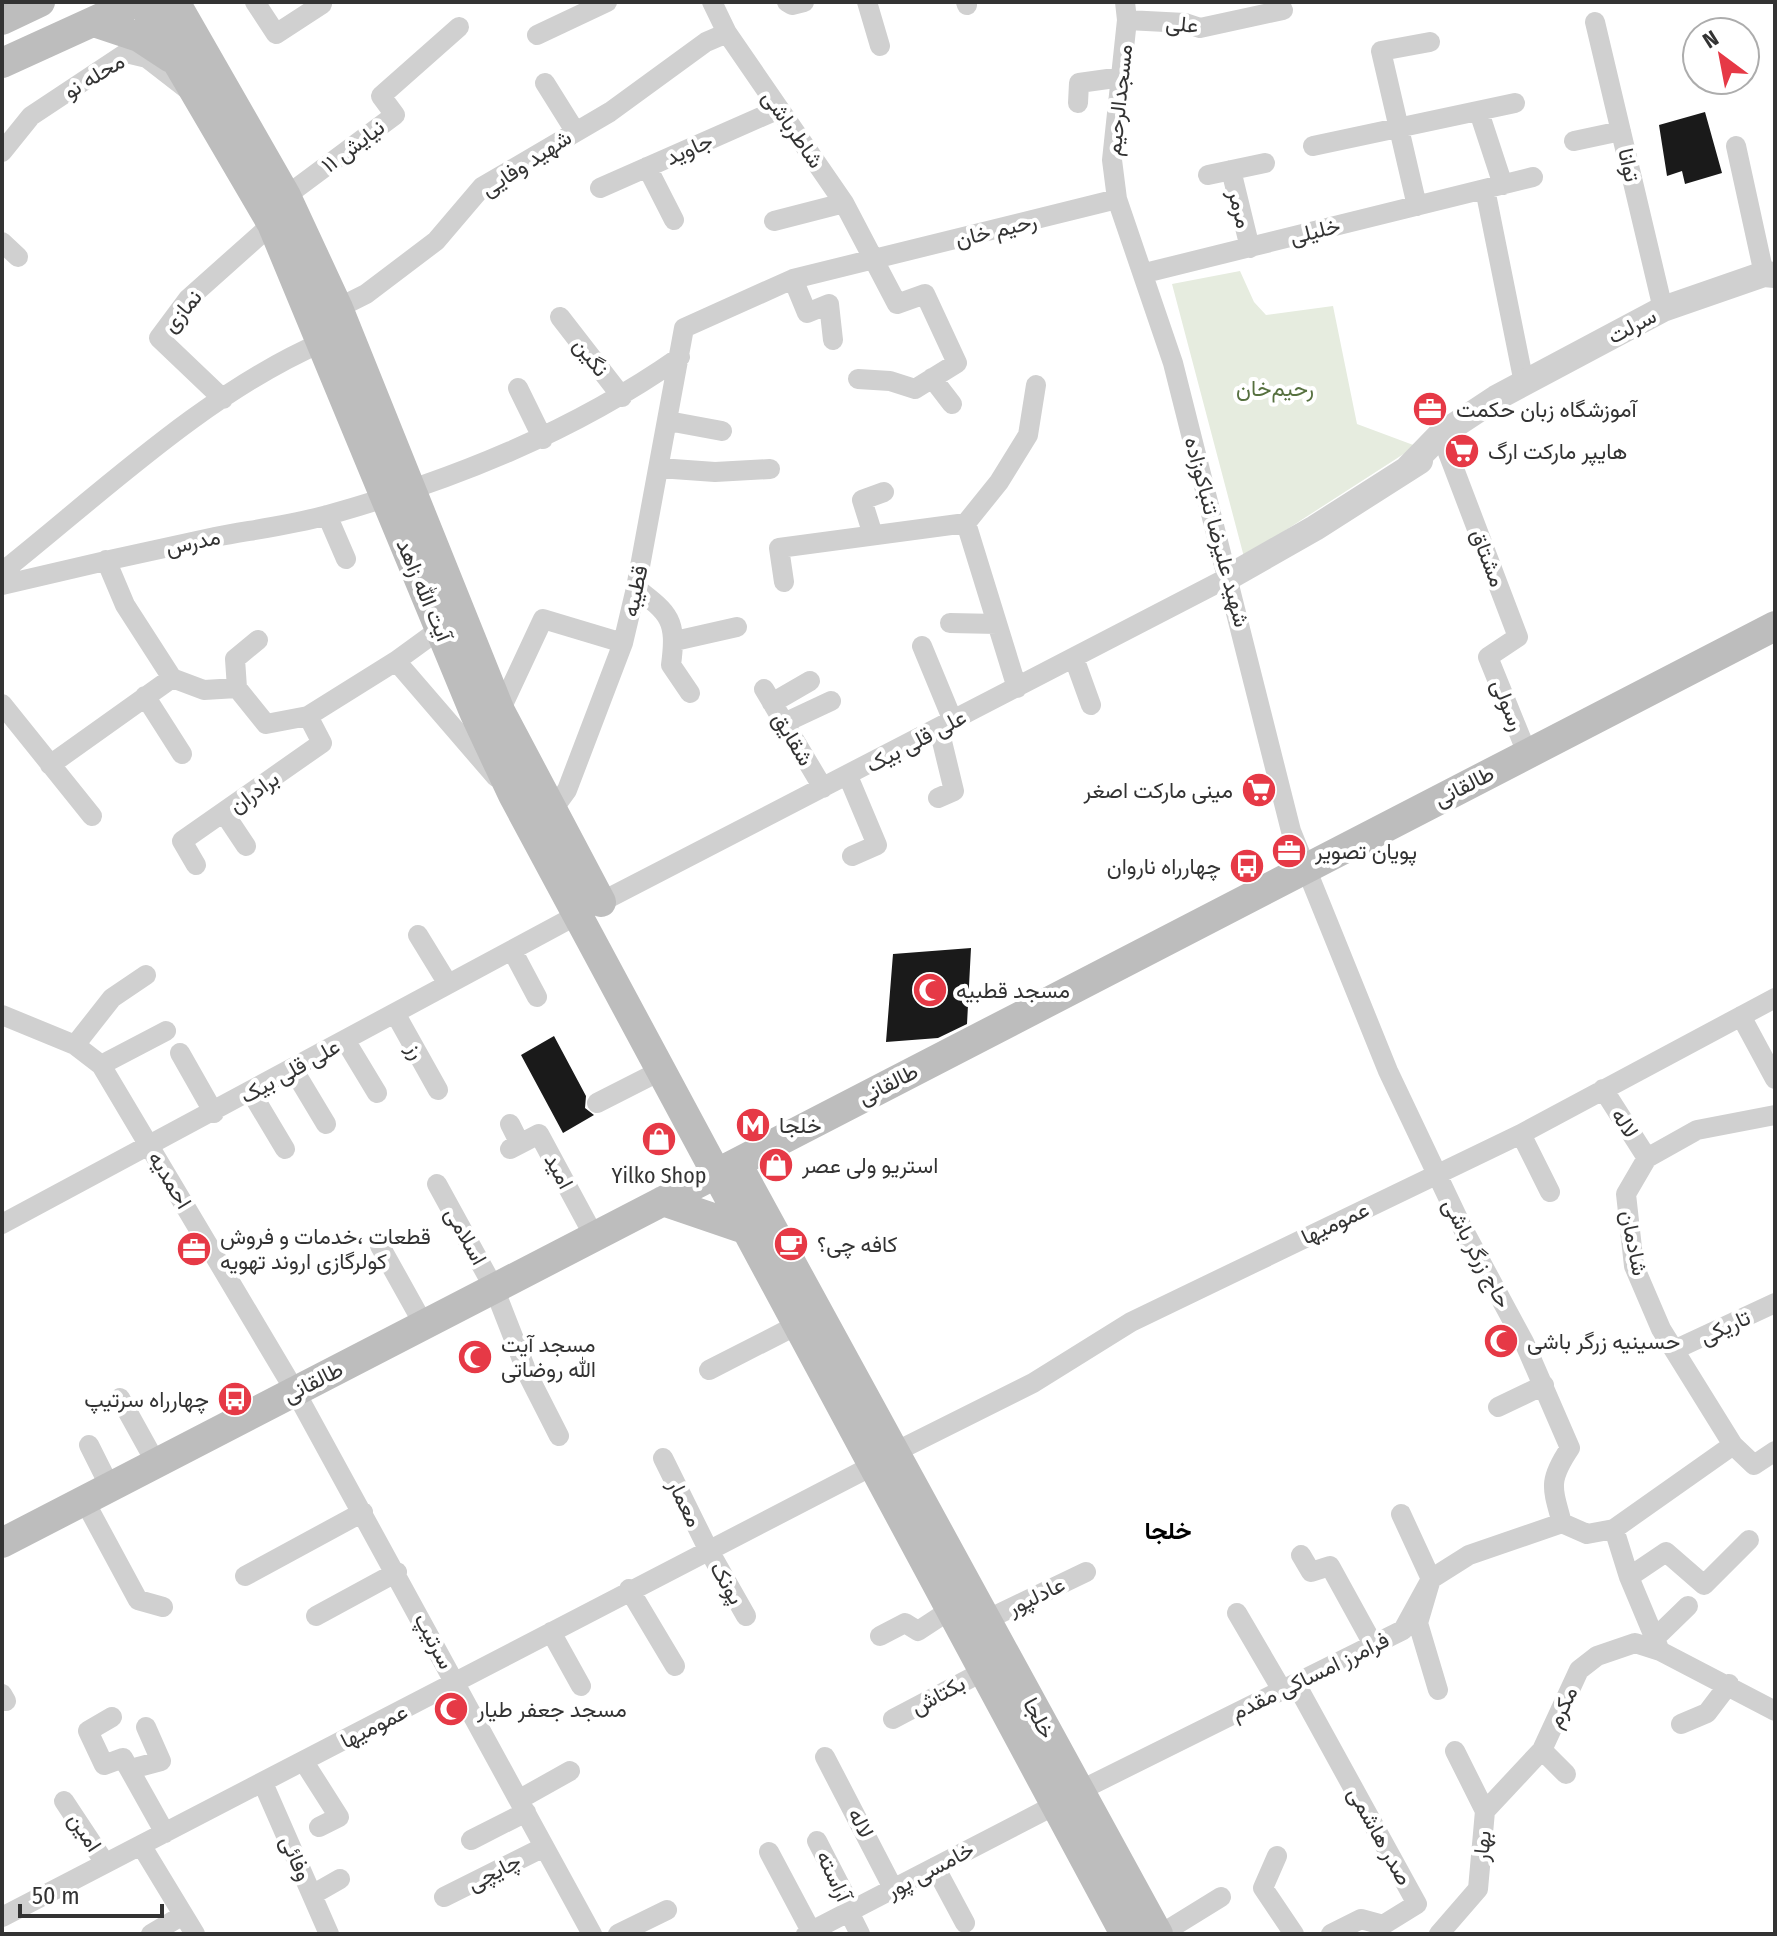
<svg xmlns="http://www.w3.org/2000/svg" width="1777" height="1936" viewBox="0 0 1777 1936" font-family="'Fira Sans Condensed',Vazirmatn,sans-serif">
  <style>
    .green { fill: #e6ecdf }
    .building { fill: #1a1a1a }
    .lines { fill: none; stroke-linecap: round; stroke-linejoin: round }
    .minor { stroke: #d0d0d0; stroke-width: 20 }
    .tertiary { stroke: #d0d0d0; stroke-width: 26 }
    .secondary { stroke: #bdbdbd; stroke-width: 30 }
    .labels { text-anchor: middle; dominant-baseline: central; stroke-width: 8; stroke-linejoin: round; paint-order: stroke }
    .street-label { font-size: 22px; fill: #333; stroke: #fff }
    .park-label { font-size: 22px; fill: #56703f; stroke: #fff }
    .poi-label { font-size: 22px; fill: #333; stroke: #fff; text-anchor: start }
    .neighbourhood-label { font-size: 24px; font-weight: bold; fill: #000; stroke: #fff }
  </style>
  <rect width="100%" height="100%" fill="#fff"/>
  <path class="green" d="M1240,271L1254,302L1266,315L1333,306L1357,424L1416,446L1244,557L1172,284Z"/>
  <path class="building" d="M1705,112L1722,173L1685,184L1682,171L1667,176L1659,125Z
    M971,948L967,1024L938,1038L886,1042L893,954Z
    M554,1036L586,1096L585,1108L594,1115L563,1133L521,1055Z"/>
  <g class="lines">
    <path class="minor" d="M255,2L276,34L322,4
      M712,2L727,33L844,203L897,304L925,294L957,363L915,389L890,381L858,379
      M787,2L792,5L804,2
      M867,2L880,46
      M966,2L967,5
      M1125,2L1127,20L1112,160L1117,199L1173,363L1291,831L1388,1071L1462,1227L1524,1342L1570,1448C1548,1481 1552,1487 1562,1523L1587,1534L1614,1529L1733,1445
      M1127,20L1185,23L1200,28L1283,10
      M1595,22L1663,309
      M537,35L607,2
      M545,83L575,131
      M1078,103L1079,83L1122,77
      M1479,112L1503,185
      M1574,141L1621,131
      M1313,146L1515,103
      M1736,146L1764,274
      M2,152L31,116L126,53L147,58L187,89
      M647,167L674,220
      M1231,170L1250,248
      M1208,175L1265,163
      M600,188L779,109
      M1485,189L1524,383
      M286,196L395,115L381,96L459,27
      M1417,206L1381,51L1430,42
      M774,221L844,203
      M2,242L18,257
      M1145,273L1533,177
      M793,279L807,313L829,304L833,340
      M338,308L366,294L436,241L482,187L610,112L706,42L727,33
      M560,317L622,397
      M932,378L952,404
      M518,388L543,439
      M223,399L159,338L188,299L272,224
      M668,421L722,431
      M1445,445L1518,637L1488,657L1527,753
      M659,468L715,472L770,469
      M327,515L346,559
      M966,523L1017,688
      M873,535L862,500L884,492
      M106,560L125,605L172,678L204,690L237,688L266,724L308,716L396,661
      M2,572C99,495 208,391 323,342
      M784,582L779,548L966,523L999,482L1028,435L1036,385
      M2,585C73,568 144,552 215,537C252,530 291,525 328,515C453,480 573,432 680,357
      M636,588C670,614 677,620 671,665L690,693
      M950,623L997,624
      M440,629L396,661L496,777
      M675,641L737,627
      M922,646L953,721
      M1074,658L1091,705
      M237,688L235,659L258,640
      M764,689L823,788
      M145,696L182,754
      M772,703L810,681
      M2,704L92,816
      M500,711L543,619L623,643
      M784,723L831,701
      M50,765L172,678
      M848,776L877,845L852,856
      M938,798L954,791L939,729
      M551,812L567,790L623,643L636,588L684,328L793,279L1117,199
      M224,813L246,846
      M196,865L182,841L322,743L308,716
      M601,902L1229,577
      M418,935L448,984
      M512,950L537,997
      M395,1013L438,1090
      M2,1015L75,1045L101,1065L295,1391L592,1934
      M1741,1016L1775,1079
      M345,1040L377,1093
      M75,1045L112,998L146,975
      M180,1053L214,1113
      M101,1065L166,1031
      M293,1069L326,1124
      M1603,1089L1647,1158
      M251,1092L285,1149
      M597,1103L660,1071
      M1775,1115L1697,1130L1647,1158L1626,1194L1634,1266L1661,1329L1733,1445L1754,1465L1775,1451
      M510,1124L520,1144
      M1521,1134L1550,1192
      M510,1149L539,1134L594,1236
      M437,1184L494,1288L528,1375L559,1436
      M2,1224L577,915
      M380,1246L424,1325
      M1674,1350L1775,1303
      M709,1370L797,1325
      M120,1398L156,1463
      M1498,1407L1544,1385
      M89,1445L110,1487
      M897,1451L1033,1383L1131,1322L1521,1134L1775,998
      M663,1458L708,1549L746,1616
      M84,1500L138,1600L163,1607
      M1401,1514L1431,1579L1418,1623L1438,1690
      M1614,1529L1629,1577L1660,1651L1775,1711
      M1301,1555L1311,1572L1330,1566L1374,1646
      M245,1576L363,1512
      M1629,1577L1666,1552L1704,1585L1749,1540
      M629,1589L675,1666
      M1237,1613L1282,1690
      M316,1616L397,1572
      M986,1620L1086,1572
      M551,1632L581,1686
      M880,1636L905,1623L918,1631L950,1610
      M1653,1640L1688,1606
      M1296,1684L1417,1904L1383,1925L1361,1919L1331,1934
      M2,1694L6,1701
      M112,1717L88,1731L104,1765L123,1758L165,1833
      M893,1719L984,1671
      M1681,1724L1707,1713L1729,1684
      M1542,1750L1566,1774
      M825,1757L894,1890
      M304,1762L339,1817L319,1827
      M131,1769L161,1761L146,1727
      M263,1783L329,1934
      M1079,1791L1403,1630L1431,1579L1469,1555L1562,1523
      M520,1799L570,1771
      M64,1801L105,1863
      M1485,1811L1542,1750L1579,1670L1597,1656L1635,1643L1660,1651
      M471,1840L526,1812
      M817,1841L850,1905L849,1912L860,1934
      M141,1845L195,1934
      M769,1852L811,1931
      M1277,1856L1263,1888L1294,1934
      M935,1867L965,1923
      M312,1895L340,1879
      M444,1897L544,1847
      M2,1917L872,1466
      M151,1934L183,1915
      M618,1934L667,1910
      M806,1934L1055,1805
      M1161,1934L1221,1897
      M1439,1934L1478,1889L1485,1811L1455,1751"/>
    <path class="tertiary" d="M1406,470L1440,435L1496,398L1663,309L1764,274L1775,275
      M1229,577L1315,528L1420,461"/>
    <path class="secondary" d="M142,2L272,224L475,714L513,795L1125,1934
      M175,2L286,196L338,308L500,711L601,902
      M2,20L40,2
      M94,22L139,37L171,58
      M2,63L136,2
      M737,1164L1158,1934
      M663,1201L745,1229
      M2,1543L1775,626"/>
  </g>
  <defs>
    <g id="office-disc" transform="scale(1.8)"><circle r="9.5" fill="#e63946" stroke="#fff"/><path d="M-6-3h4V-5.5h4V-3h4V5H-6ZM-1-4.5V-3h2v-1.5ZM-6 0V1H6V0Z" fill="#fff"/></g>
    <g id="supermarket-disc" transform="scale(1.8)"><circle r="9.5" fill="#e63946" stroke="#fff"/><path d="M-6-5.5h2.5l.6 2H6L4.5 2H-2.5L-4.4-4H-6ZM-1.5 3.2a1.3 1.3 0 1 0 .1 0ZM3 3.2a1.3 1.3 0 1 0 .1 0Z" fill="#fff"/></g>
    <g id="bus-disc" transform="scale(1.8)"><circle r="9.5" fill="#e63946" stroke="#fff"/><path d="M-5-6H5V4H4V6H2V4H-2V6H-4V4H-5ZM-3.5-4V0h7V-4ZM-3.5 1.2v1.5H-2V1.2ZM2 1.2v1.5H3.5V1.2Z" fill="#fff"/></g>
    <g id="mosque-disc" transform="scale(1.8)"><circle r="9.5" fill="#e63946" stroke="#fff"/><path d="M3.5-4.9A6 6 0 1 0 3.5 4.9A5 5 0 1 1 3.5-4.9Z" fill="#fff"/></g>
    <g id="metro-disc" transform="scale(1.8)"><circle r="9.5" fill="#e63946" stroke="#fff"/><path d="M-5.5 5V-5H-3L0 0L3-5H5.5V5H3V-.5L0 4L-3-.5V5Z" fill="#fff"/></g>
    <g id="shop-disc" transform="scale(1.8)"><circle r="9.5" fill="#e63946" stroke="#fff"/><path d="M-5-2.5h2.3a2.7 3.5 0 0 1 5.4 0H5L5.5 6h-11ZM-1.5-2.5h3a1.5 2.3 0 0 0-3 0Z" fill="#fff"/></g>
    <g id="cafe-disc" transform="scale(1.8)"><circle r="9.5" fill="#e63946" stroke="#fff"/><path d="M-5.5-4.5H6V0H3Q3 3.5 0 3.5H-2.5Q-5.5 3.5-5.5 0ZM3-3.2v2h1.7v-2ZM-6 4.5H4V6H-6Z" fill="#fff"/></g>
  </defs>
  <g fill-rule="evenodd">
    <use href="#office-disc" x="1430" y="409"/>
    <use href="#supermarket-disc" x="1462" y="451"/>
    <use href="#supermarket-disc" x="1259" y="790"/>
    <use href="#office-disc" x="1289" y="851"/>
    <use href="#bus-disc" x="1247" y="866"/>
    <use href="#mosque-disc" x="930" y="990"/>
    <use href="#metro-disc" x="753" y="1125"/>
    <use href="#shop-disc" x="659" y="1139"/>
    <use href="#shop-disc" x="776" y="1165"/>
    <use href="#cafe-disc" x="791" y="1244"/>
    <use href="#office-disc" x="194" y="1249"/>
    <use href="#mosque-disc" x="1501" y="1341"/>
    <use href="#mosque-disc" x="475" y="1357"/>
    <use href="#bus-disc" x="235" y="1399"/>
    <use href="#mosque-disc" x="451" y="1709"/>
  </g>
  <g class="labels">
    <g class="street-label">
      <text transform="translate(1182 24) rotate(5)">علی</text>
      <text transform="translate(94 76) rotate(-31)">محله نو</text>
      <text transform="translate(1119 100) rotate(-84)">مسجدالرحیم</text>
      <text transform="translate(793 129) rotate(55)">شاطرباشی</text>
      <text transform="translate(353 146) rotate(-37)">نیایش ۱۱</text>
      <text transform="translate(689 149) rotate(-24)">جاوید</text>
      <text transform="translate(526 163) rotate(-33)">شهید وفایی</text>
      <text transform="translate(1629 165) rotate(77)">توانا</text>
      <text transform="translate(1240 209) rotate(76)">مرمر</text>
      <text transform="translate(996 230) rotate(-14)">رحیم خان</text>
      <text transform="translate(1315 231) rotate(-14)">خلیلی</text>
      <text transform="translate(182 311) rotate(-50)">نمازی</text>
      <text transform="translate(1632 326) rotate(-28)">سرلت</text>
      <text transform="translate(591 357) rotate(52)">نگین</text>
      <text transform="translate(1217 532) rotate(75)">شهید علیرضا تنباکوزاده</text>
      <text transform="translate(193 542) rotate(-12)">مدرس</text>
      <text transform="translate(1488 558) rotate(69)">مشتاق</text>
      <text transform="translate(424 590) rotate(67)">آیت الله زاهد</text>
      <text transform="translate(635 591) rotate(-78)">قطیبه</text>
      <text transform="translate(1508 705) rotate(68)">رسولی</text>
      <text transform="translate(793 739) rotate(59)">شقایق</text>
      <text transform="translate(916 741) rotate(-28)">علی قلی بیک</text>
      <text transform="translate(1464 786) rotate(-27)">طالقانی</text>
      <text transform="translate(254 792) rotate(-36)">برادران</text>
      <text transform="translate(416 1051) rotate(61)">رز</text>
      <text transform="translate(290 1071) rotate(-29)">علی قلی بیک</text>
      <text transform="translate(888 1084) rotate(-27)">طالقانی</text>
      <text transform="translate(1625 1123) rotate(58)">لاله</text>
      <text transform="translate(559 1171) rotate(62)">امید</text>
      <text transform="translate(170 1180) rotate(59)">احمدیه</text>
      <text transform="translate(1335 1223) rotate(-25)">عمومیها</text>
      <text transform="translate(466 1236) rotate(61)">اسلامی</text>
      <text transform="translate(1634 1243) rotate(79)">شادمان</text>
      <text transform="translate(1477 1253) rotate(62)">حاج زرگر باشی</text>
      <text transform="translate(1725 1327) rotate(-25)">تاریکی</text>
      <text transform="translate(313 1382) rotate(-27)">طالقانی</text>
      <text transform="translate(685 1503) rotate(64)">معمار</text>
      <text transform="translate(727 1583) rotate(60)">پونک</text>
      <text transform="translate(1036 1596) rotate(-26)">عادلپور</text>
      <text transform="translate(434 1641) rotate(62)">سرتیپ</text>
      <text transform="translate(1310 1676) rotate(-26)">فرامرز امساکی مقدم</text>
      <text transform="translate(938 1695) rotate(-28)">بکتاش</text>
      <text transform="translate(1562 1707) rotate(-65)">مکرم</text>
      <text transform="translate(1039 1718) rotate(62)">خلجا</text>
      <text transform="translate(374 1726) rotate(-27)">عمومیها</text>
      <text transform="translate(861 1823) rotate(63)">لاله</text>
      <text transform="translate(85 1832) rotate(57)">امین</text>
      <text transform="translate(1380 1836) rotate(61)">صدر هاشمی</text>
      <text transform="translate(1482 1846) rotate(-85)">بهار</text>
      <text transform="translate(296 1858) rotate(66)">وفائی</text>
      <text transform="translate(930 1870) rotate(-28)">خامسی پور</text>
      <text transform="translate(494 1872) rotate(-27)">چایچی</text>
      <text transform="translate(834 1876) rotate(65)">آراسته</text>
    </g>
    <g class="park-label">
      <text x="1275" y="388">رحیم‌خان</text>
    </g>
    <g class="poi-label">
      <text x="1456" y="409">آموزشگاه زبان حکمت</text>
      <text x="1488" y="451">هایپر مارکت ارگ</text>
      <text x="1233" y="790" text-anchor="end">مینی مارکت اصغر</text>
      <text x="1315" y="851">پویان تصویر</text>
      <text x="1221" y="866" text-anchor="end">چهارراه ناروان</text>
      <text x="956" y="990">مسجد قطبیه</text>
      <text x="779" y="1125">خلجا</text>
      <text x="802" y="1165">استریو ولی عصر</text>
      <text x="659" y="1175" text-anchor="middle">Yilko Shop</text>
      <text x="220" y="1236">قطعات ،خدمات و فروش<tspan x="220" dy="25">کولرگازی اروند تهویه</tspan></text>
      <text x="817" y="1244">کافه چی؟</text>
      <text x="1527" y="1341">حسینیه زرگر باشی</text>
      <text x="501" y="1344">مسجد آیت<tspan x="501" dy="25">الله روضاتی</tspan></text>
      <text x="209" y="1399" text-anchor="end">چهارراه سرتیپ</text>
      <text x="477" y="1709">مسجد جعفر طیار</text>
    </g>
    <g class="neighbourhood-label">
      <text x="1168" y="1531">خلجا</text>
    </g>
  </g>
  <rect width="1777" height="1936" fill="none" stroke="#333333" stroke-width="8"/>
  <g transform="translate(1721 56) rotate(328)"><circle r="38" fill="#ffffff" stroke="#adadad" stroke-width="2"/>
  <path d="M0-6L14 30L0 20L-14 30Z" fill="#e63946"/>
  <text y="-12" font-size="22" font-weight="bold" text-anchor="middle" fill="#333333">N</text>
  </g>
  <path d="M20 1904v12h142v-12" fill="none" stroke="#333333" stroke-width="4"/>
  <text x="32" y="1904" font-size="24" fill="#333333" stroke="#ffffff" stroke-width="6" paint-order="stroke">50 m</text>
</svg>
